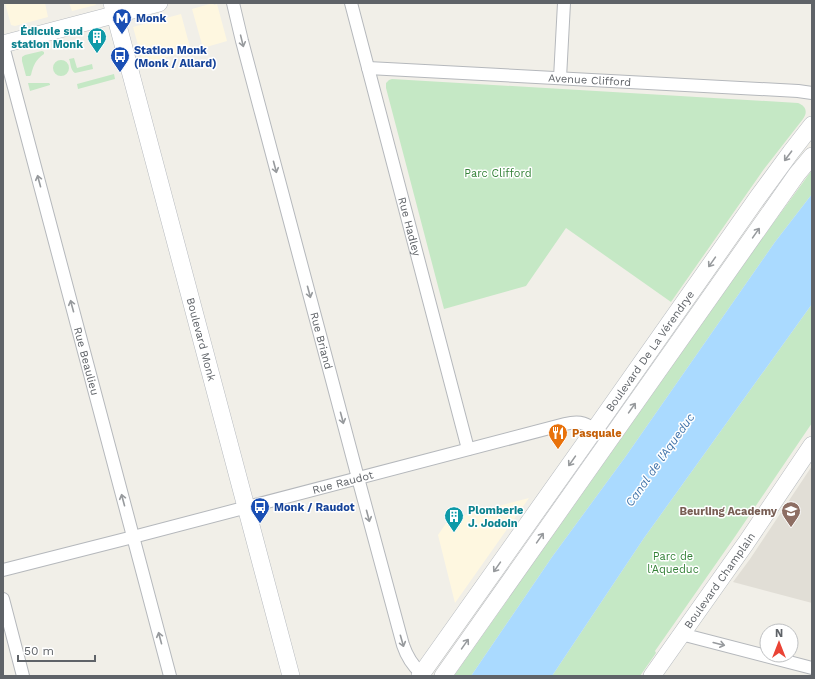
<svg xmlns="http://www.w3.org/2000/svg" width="815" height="679" viewBox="0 0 815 679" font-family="'Work Sans',sans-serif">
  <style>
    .commercial { fill: #fef7e0 }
    .education { fill: #e1ded6 }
    .green { fill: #c5e8c5 }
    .water { fill: #aadaff }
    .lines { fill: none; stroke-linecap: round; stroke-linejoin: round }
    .street-casing { stroke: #b5b8bc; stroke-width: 14 }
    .secondary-casing { stroke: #b6babf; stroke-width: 18 }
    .street { stroke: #fff; stroke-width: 12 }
    .secondary { stroke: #fff; stroke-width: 17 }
    .oneway { stroke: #979a9d }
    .labels { text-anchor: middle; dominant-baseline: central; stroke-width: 3; stroke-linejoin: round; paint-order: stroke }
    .transit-label { font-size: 11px; font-weight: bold; fill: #164399; stroke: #fff; text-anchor: start }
    .culture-label { font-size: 11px; font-weight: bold; fill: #0d838f; stroke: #fff; text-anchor: end }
    .street-label { font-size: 11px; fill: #5f6368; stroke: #fff }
    .park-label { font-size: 11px; fill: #348238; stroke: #fff }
    .food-label { font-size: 11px; font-weight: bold; fill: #c56008; stroke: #fff; text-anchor: start }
    .education-label { font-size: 11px; font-weight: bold; fill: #785e54; stroke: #fff; text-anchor: end }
    .water-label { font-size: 12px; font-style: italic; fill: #4174aa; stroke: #fff }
  </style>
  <rect width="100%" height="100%" fill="#f1efe8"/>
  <path class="commercial" d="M5,3H45L48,17L15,26L11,25Z
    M69,3H95L96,5L72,11Z
    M213,3L214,5L217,4L227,41L203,48L192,9Z
    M181,14L191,51L143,63L133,27Z
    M529,498L455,603L438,535L449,519Z"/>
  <path class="education" d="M812,466V603L733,582L750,559Z"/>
  <path class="green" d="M42,51L44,52V54C36,59 33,66 31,75L30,76H26L22,61V57L25,55Z
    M74,58L77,68L92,64L93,69L75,73C70,70 71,63 69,59Z
    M53 68a8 8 0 1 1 16 0a8 8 0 1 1-16 0Z
    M114,74L115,79L78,89L77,84Z
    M392,79L798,103C806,106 808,112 803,119L764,169L671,302L566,228L526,286L444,309L386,88V83L389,80Z
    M28,83H49L50,84V85L30,91Z
    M812,170V194L775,242L626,456L552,557L471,676H454L769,229Z
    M812,304V423L734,538L655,651L656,653L640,676H552L644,538Z"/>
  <path class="water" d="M812,194V304L644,538L552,676H471L552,557L626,456L775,242Z"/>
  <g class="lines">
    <g class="street-casing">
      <g id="street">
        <path id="s1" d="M233,3L242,41L358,478L403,645C407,657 412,665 421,673"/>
        <path id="s2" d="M351,3L468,449"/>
        <path id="s3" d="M3,46L170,676"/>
        <path id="s4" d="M368,68L798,91L812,93"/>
        <path d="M560,78L564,3"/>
        <path id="s5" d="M3,570L133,537L565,424C582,420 587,424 601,433"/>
        <path d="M3,599L23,676"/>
        <path d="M681,634L812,668"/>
      </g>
    </g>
    <g class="secondary-casing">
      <g id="secondary">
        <path id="s6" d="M112,3L291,676"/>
        <path d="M3,44L159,3"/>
        <path id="s7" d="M420,676L595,429L758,197L791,152L812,125"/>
        <path d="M443,676L797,174L812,156"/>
        <path id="s8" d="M652,676L746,543L812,445"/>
      </g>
    </g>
    <use href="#street" class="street"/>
    <use href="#secondary" class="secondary"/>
  </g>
  <defs><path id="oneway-shaft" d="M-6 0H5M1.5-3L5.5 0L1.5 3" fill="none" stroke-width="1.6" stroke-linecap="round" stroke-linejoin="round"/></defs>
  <g class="oneway">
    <use href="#oneway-shaft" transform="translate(242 41) rotate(76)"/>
    <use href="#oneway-shaft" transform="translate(788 156) rotate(127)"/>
    <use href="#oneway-shaft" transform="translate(275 167) rotate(75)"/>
    <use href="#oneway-shaft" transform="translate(39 181) rotate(-105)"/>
    <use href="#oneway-shaft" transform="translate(756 233) rotate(-55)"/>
    <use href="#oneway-shaft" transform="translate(712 262) rotate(125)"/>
    <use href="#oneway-shaft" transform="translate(309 292) rotate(75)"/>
    <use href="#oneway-shaft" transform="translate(72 306) rotate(-105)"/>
    <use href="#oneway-shaft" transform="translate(632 408) rotate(-55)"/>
    <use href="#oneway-shaft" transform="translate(342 418) rotate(75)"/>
    <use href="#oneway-shaft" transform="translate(572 461) rotate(125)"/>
    <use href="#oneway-shaft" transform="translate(123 500) rotate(-105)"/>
    <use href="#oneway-shaft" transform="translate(368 516) rotate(75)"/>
    <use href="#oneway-shaft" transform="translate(540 538) rotate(-55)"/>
    <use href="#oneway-shaft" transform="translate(497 567) rotate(125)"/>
    <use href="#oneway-shaft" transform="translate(160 638) rotate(-105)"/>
    <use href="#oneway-shaft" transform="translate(402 641) rotate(74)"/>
    <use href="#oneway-shaft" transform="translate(465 644) rotate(-55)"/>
    <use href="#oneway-shaft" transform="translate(719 644) rotate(14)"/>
  </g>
  <defs>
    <g id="metro-pin" transform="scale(1)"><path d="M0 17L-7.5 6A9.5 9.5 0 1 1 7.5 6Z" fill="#1a4fb4" stroke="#fff"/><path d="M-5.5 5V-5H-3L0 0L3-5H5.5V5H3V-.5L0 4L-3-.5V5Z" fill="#fff"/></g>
    <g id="building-pin" transform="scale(1)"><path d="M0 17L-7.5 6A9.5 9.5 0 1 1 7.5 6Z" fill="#0f9aa8" stroke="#fff"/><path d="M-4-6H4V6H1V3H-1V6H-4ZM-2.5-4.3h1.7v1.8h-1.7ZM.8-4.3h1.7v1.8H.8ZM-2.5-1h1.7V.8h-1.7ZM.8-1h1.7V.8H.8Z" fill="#fff"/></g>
    <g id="bus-pin" transform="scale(1)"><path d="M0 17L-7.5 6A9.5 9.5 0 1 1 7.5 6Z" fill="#1a4fb4" stroke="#fff"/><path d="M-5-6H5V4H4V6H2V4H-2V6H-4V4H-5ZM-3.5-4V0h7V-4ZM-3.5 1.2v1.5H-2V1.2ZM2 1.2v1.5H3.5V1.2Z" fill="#fff"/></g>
    <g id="restaurant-pin" transform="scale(1)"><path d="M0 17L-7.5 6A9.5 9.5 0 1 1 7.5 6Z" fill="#e8710a" stroke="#fff"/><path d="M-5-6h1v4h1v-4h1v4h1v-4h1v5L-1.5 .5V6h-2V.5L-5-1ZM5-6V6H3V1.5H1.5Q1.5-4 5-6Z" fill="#fff"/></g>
    <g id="school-pin" transform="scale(1)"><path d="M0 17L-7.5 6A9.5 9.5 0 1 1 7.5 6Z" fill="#8d6e63" stroke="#fff"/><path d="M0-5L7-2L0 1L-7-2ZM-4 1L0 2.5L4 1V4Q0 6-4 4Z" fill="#fff"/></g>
  </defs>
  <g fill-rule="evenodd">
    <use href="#metro-pin" x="122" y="18"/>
    <use href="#building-pin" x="97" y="37"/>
    <use href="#bus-pin" x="120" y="56"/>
    <use href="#restaurant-pin" x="558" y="433"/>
    <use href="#bus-pin" x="260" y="507"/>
    <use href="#school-pin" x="791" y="511"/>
    <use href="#building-pin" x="454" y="516"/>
  </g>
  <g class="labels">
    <g class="transit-label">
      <text x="136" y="18">Monk</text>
      <text x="134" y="50">Station Monk<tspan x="134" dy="13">(Monk / Allard)</tspan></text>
      <text x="274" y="507">Monk / Raudot</text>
    </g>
    <g class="culture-label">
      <text x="83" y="31">Édicule sud<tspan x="83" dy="13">station Monk</tspan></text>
      <text x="468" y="510" text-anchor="start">Plomberie<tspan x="468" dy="13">J. Jodoin</tspan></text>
    </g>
    <g class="street-label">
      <text stroke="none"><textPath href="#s4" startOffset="222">Avenue Clifford</textPath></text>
      <text stroke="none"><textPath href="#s2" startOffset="231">Rue Hadley</textPath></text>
      <text stroke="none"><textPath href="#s6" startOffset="348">Boulevard Monk</textPath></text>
      <text stroke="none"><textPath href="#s1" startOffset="349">Rue Briand</textPath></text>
      <text stroke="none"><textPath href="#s7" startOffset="398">Boulevard De La Vérendrye</textPath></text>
      <text stroke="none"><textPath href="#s3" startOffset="326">Rue Beaulieu</textPath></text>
      <text stroke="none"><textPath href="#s5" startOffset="351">Rue Raudot</textPath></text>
      <text stroke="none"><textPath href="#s8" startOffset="117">Boulevard Champlain</textPath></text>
    </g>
    <g class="park-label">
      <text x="498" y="173">Parc Clifford</text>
      <text x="673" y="556">Parc de<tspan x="673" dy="13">l'Aqueduc</tspan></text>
    </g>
    <g class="food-label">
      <text x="572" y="433">Pasquale</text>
    </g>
    <g class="education-label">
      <text x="777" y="511">Beurling Academy</text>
    </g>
    <g class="water-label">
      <text transform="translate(660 460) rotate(-55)">Canal de l'Aqueduc</text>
    </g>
  </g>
  <rect width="815" height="679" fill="none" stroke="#5f6368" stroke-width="8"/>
  <g transform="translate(779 643)"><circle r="19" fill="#ffffff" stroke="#bfc1c3"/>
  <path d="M0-3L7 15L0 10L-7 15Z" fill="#ea4335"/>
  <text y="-6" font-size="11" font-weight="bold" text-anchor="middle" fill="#5f6368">N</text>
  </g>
  <path d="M18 655v6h77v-6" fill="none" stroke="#5f6368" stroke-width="2"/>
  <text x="24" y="655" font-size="12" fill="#5f6368" stroke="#ffffff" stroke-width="3" paint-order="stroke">50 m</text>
</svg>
